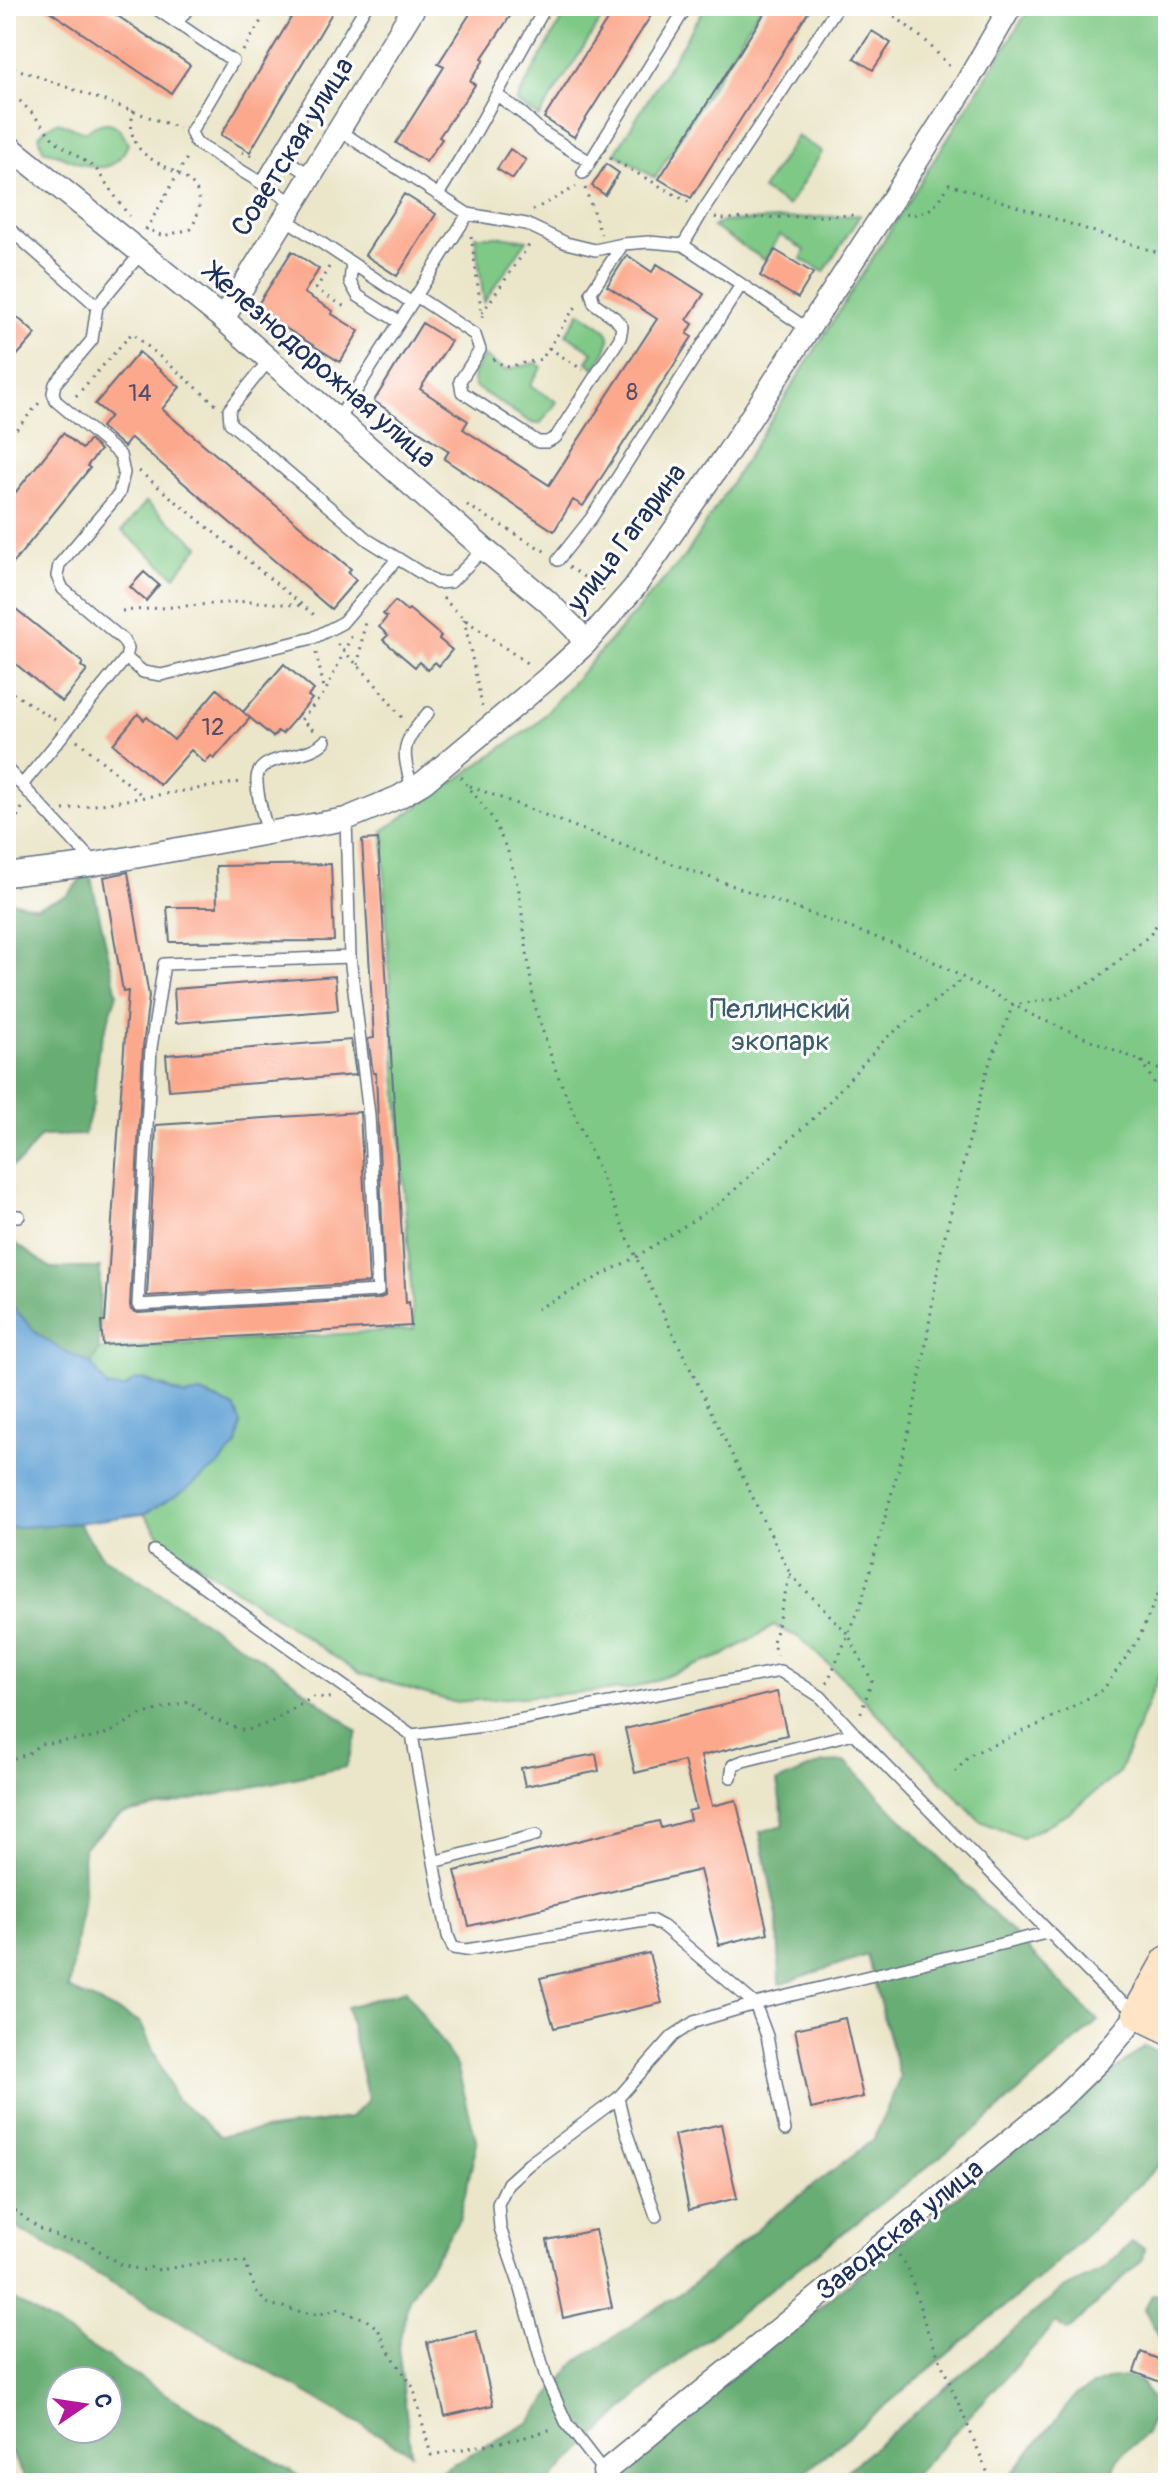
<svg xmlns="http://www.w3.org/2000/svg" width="1174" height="2489" viewBox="0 0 1174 2489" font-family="Pangolin,sans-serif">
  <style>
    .green { fill: #7fc986; stroke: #4d7c72; stroke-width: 2 }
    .forest { fill: #67ad73; stroke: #416e68; stroke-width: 2; fill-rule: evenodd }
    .water { fill: #61a1d4; stroke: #3e6899; stroke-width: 2 }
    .building { fill: #fca88c }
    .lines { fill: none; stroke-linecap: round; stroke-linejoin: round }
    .lane-casing { stroke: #646f83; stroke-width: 14 }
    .street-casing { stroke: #646f83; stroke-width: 25 }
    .secondary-casing { stroke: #646f83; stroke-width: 35 }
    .path { stroke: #646f83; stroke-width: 3; stroke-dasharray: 2 6; stroke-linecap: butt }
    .lane { stroke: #fff; stroke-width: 11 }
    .street { stroke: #fff; stroke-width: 22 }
    .secondary { stroke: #ffe4c6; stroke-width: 32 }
    .labels { text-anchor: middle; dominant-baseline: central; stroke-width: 6; stroke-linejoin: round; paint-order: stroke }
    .number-label { font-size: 24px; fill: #534d6a }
    .street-label { font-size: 28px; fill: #1b2f5e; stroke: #fff }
    .park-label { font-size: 28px; fill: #395d6a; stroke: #fff }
  </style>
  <rect width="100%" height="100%" fill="#fff"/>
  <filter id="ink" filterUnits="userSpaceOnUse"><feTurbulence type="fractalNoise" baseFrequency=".0125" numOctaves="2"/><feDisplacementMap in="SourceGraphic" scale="16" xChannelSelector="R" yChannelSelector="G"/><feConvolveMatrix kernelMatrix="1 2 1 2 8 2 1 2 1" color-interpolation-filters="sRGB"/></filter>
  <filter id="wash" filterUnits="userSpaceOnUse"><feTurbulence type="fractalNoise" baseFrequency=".006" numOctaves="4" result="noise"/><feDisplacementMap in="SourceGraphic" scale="32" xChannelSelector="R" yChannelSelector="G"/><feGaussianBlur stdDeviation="1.8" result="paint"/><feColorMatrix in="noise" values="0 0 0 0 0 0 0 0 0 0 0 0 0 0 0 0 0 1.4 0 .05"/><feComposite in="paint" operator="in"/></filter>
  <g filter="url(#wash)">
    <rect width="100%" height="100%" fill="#ebe6c9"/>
    <path class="green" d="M569,6H610L539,117L516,102Z
      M706,6H761L655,178L615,153Z
      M1031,6H1168V1671L1160,1673L1119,1773L1068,1814L1022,1838L980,1821L843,1678L800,1638L774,1626L724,1655L631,1689L453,1702L360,1674L164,1541L144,1514L183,1492L219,1465V1400L201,1393L184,1396L164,1386L134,1381L125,1388H108L91,1364L99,1350L414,1329L388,955L383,831L535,725L686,555Z
      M57,122L85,132C106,118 117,119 128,144C109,188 77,158 43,150L39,136L45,129Z
      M797,136L822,152L788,206L762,190Z
      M860,215L824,272L801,259L805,250L780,235L765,260L713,227L721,222Z
      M475,236H499L527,240L484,302Z
      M580,312C613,334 618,333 595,368L587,362L593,352L566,334Z
      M484,356L505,370L536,363L542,367L530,385L557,402L540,424L532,423L475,387C469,375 478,366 484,356Z
      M146,502L199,546L175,576L122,531Z"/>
    <path class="forest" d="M89,869L117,994L98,1051L93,1105L84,1135L41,1136L22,1160L6,1170V900L36,907L67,896Z
      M6,1237L51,1268H100L99,1350L91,1364L58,1348L36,1333L6,1299Z
      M78,1523L102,1556L279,1670L358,1732L346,1767L121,1815L83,1848L84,1893L69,1989L140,2022L176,2099L220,2136L350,2118L368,2100L347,2007L406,1990L457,2066L477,2143L459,2220L409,2298L398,2347L411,2453L6,2222V1528Z
      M846,1762L1098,2021L985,2122L658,2377L547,2483H462L442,2470L530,2422L576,2362L691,2286L764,2223L874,2139L900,2078L867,1955L780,1984L778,1921L760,1832L784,1825L777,1782L823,1763Z
      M1145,2046L1168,2058V2153L1158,2166L1050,2269L792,2483H600Z
      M1132,2242L1145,2248L1143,2259L1068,2331L1056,2323L907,2483H832L1061,2290L1101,2271Z
      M1168,2293V2347L1161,2339L1144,2310L1152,2295Z
      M6,2295L21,2304L310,2483H28L6,2445ZM60,2381H108V2429H60Z
      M1126,2377L1142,2383L1151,2399L1153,2417L1146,2434L1117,2459L1111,2483H1004L1077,2394L1108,2379Z"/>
    <path class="water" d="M6,1299L36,1333L58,1348L91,1364L108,1388H125L134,1381L143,1379L184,1396L201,1393L235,1408L241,1425L237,1445L219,1465L183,1492L144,1514L78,1523L6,1528Z"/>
    <g id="blocks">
      <path class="building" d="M42,6H103L190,65L171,93Z
        M298,6H336L250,152L221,135Z
        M475,6H517L482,58L484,60L470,81L475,85L439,137L442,139L426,162L396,143L444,67L438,64Z
        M616,6H657L574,137L544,118Z
        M769,6H812L691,198L659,179Z
        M872,31L891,43L873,70L854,58Z
        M510,149L526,160L513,179L497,169Z
        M606,164L619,173L605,195L592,186Z
        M404,194L436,214L397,276L365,255Z
        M775,250L813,273L798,298L760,276Z
        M292,251L319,269L304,293L333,311L332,314L359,331L340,362L255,309Z
        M627,255L652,272L657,264L704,294L687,320L693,324L687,334L692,337L583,506L573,500L554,531L444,459L449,451L374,401L422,323L451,341L420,389L468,421L463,429L549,485L657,319L607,286Z
        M6,307L36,334L6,368Z
        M139,352L180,387L162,409L351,569L348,573L356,580L331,609L131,438L124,447L101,427L110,416L95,404Z
        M63,433L82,449L89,440L100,450L87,466L90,468L6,572V504Z
        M144,572L159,585L146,601L130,587Z
        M6,601L83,663L81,666L87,671L62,702L6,656Z
        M395,601L407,611L409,609L441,636L439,639L452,650L439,666L435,662L428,670L419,662L415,667L383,640L388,635L379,627L387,617L383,614Z
        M284,664L314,690L308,696L312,699L282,734L278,731L273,737L243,712Z
        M217,689L250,718L214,759L211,756L205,763L191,750L160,785L113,744L138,714L144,720L147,717L174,740Z
        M378,839L406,1303L409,1302L411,1326L103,1345L101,1322H105L128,991L123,992L104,877L128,872L149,996L143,1047L130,1305L131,1310L138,1313L378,1299L385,1296L376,1073H373L368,1039L374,1038L362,840Z
        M331,864L334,941L170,942L167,907H217L216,866Z
        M335,976L338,1010L176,1023L174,989Z
        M351,1040L356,1075L169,1090L166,1055Z
        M360,1112L369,1283L147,1296L156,1125Z
        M777,1692L787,1735L701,1756L712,1806L736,1800L768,1933L719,1945L700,1870L469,1926L455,1871L659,1821L661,1828L690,1820L688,1811L696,1809L684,1761L635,1773L625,1729Z
        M596,1754L599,1771L525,1786L521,1768Z
        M649,1953L662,2003L554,2028L540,1978Z
        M845,2018L863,2097L811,2109L795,2029Z
        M721,2124L737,2198L689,2210L674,2135Z
        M595,2230L612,2307L563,2318L547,2240Z
        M476,2331L493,2405L445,2416L427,2342Z
        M1141,2352L1168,2363V2385L1134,2372Z"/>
    </g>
  </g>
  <g filter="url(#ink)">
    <use href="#blocks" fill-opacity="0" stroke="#646f83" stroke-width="2"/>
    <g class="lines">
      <g class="lane-casing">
        <path id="lane" d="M152,6L233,61L191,132L196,143L294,203
          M177,23L190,6
          M497,95L523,114L541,131L590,162
          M340,131L468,214L526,224L566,243L595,250L623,244L649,242L683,245L809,330
          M278,155L311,175
          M583,173L687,6
          M261,183L366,6
          M438,195L469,144L546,6
          M284,218L412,303
          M6,226L97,306
          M683,245L703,211L838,6
          M141,253L97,306L92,340L55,384L53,393L56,401L120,455L124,473L119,494L59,565L57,576L63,589L123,640L128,649L126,658L143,672L161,675L313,638L342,623L398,558
          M352,263L350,282L358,296L399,322
          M416,296L475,335L480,350L460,381L462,392L538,442H547L556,437L620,338L622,327L615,318L594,303L591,292L623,244
          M269,360L229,410L230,423L368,540L437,583L451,582L484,549
          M337,421L468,214
          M558,560L592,517L741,285
          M6,768L95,864
          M22,785L126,658
          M412,789C402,748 400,746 428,713
          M346,819L350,957L369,1115L378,1291L138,1305L151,1048L164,964L350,957
          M268,834C264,817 256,795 257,778C259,753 308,760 325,741
          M6,1216H19
          M154,1551L412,1735L491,1725L780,1671L821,1697L854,1733L1107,1991L1135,2011
          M412,1735L434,1862L448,1936L453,1948L466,1950L651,1920L664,1927L755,2004L767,2036L785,2130
          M731,1777L733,1765L743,1761L854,1733
          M434,1862L536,1835
          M618,2098L626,2131L656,2216
          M604,2472L567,2424L546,2378L521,2289L500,2228L498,2204L508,2183L529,2164L618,2098L673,2036L694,2022L755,2004L1050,1932"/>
      </g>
      <g class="street-casing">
        <path id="street" d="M6,144L223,319L484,549L547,601L576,630L585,644
          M223,319L415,6
          M6,875L95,864L346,819L399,797L424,782L548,678L585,644L634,588L727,454L883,214L966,84L1011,6
          M604,2472L1058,2101L1101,2059L1139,2013"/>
      </g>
      <g class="secondary-casing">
        <path id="secondary" d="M1168,1962L1139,2013L1168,2027"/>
      </g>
      <path class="path" d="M882,6L927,42L951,68
        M243,51L270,6
        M6,65L179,128
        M6,93L16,97L33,114L54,140L96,169L129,216
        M134,110C113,183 231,155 191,229L163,236L145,228
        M242,152L257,158
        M610,158L690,203
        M585,188L601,234
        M533,210L576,187
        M906,214C929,217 939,203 949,184L1168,256
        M715,217L720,219L858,215
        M146,230L188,156
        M471,236L483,323
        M329,267L316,289L348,309
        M482,313L532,241
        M549,348L583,370
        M493,359L506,367L542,359L573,310L580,303
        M76,396L132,333L217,405
        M6,441L40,402
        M139,471L318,618
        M467,505L546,552
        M569,567L606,592
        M443,598L464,619L531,666
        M122,611L250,601L304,606
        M464,619L482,706
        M337,644L373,681L403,719
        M316,653L325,692
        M358,665L365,621
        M6,689L57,721
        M313,730L301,720L325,692L352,635
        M77,740L144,797
        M461,777L493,819L508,852L519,891L534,1005L556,1071L636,1257L790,1574L773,1642L776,1655
        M470,786L648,855L914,951L1036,1017L1141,1061L1168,1074
        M63,810L241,782
        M6,838L23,806
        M1141,1061L1168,1105
        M537,1309L636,1257L720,1203L817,1115L886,1038L957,984L961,977
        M790,1574L848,1634L872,1681L859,1718
        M827,1683L860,1607L889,1503L911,1423L925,1350L940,1255L987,1070L1013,1005L1057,998L1094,981L1150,935L1168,907
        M6,1761L28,1754L40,1744L93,1738L111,1732L140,1715L189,1701L210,1718L245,1731L271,1722L313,1697L333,1698
        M955,1772L970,1755L1036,1726L1103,1690L1138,1640L1168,1571
        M6,2210L16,2211L38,2228L66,2240L86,2242L121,2265L143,2270L152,2267L159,2270L212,2261L245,2262C249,2273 253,2288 261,2297C268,2306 273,2305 283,2307C307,2313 313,2318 339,2309L354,2316L364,2318L378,2329L388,2350L413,2387L431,2455L522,2438L552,2429
        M899,2255L909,2272L926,2327L992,2483"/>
      <use href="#lane" class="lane"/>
      <use href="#street" class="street"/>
      <use href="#secondary" class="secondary"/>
    </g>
  </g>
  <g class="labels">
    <g class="number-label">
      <text x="632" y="392">8</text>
      <text x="140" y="393">14</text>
      <text x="213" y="727">12</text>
    </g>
    <g class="street-label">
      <text transform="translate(293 147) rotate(-58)">Советская улица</text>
      <text transform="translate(320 366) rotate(41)">Железнодорожная улица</text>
      <text transform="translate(627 538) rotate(-53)">улица Гагарина</text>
      <text transform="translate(900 2230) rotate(-39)">Заводская улица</text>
    </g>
    <g class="park-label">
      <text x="780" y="1009">Пеллинский<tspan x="780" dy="32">экопарк</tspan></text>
    </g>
  </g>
  <rect width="1174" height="2489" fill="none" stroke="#fff" stroke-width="32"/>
  <g transform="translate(84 2405) rotate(77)"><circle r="38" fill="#ffffff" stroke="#a4acbf" stroke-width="2"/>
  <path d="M0-6L14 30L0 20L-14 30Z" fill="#b5179e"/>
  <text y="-12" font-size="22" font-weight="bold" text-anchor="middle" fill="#1b2f5e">С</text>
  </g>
</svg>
